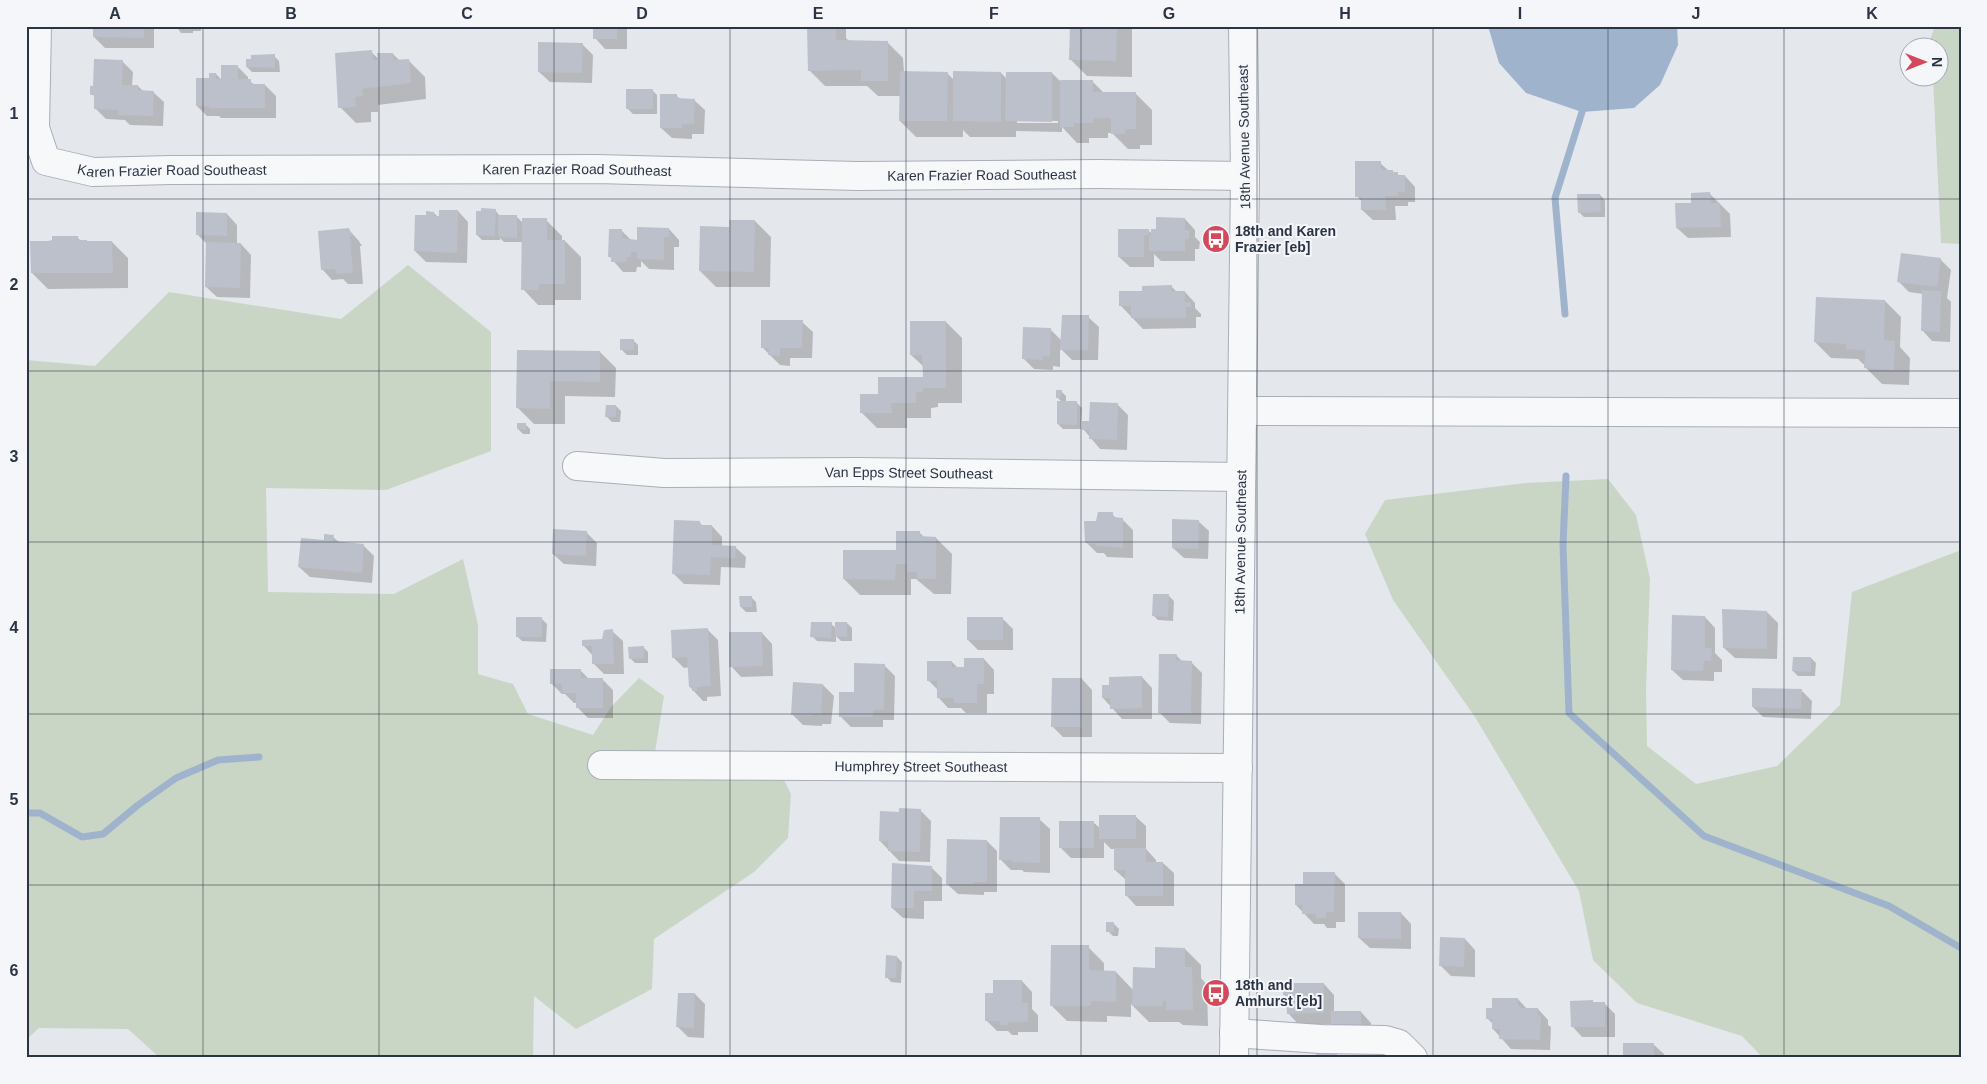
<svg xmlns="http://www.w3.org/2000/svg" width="1987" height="1084" viewBox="0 0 1987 1084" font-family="Arial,sans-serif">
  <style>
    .green { fill: #c9d6c5 }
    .water { fill: #9fb4cc }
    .shadow { fill: #0003; fill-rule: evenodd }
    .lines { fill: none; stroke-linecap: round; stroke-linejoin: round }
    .stream { stroke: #9fb4cc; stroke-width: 7 }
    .building { fill: #bbc0ca }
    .minor-casing { stroke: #a9aeb7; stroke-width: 30 }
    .tertiary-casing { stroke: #a9aeb7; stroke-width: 30 }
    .minor { stroke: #f7f8fa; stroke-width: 28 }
    .tertiary { stroke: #f7f8fa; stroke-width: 28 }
    .grid { fill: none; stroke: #2b3445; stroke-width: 1; stroke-opacity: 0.55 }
    .labels { text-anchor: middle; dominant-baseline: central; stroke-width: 4; stroke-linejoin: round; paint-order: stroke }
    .street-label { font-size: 14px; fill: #2b3445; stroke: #f4f6f9 }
    .poi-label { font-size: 14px; font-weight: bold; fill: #2b3445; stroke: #f4f6f9; text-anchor: start }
    .neatline { fill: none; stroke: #2b3445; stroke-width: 2 }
    .grid-label { font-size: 16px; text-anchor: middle; font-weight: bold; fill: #2b3445 }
  </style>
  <rect width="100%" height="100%" fill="#e4e7ec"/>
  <path class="green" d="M1935,26H1961V244L1941,243L1933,78H1940V48L1932,47L1931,37Z
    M408,265L491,332V451L386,490L266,488L268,592L394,594L463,559L478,625V674L513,684L528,714L593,735L611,707L639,678L664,696L653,765L777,766L791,794L788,838L754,872L654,939L652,989L576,1029L534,996L533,1058H160L128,1029L39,1028L26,1040V360L95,366L169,292L341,319Z
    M1608,479L1636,515L1650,579L1646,689L1647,746L1696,784L1777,766L1840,705L1852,592L1961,550V1058H1763L1742,1036L1637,1003L1593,960L1579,891L1475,717L1393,600L1365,534L1385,500L1526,483Z"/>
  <path class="water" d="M1488,26H1677L1678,45L1660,85L1634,108L1582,112L1526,93L1499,63Z"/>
  <path class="shadow" d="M94,26H154V48H105L94,37Z
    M176,26H201V31H193V33H181Z
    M595,26H627V49H605L595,38Z
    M808,26H846V38L850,42H887L903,58L904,72L947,73L954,80L1001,73L1007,79L1052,73L1062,83L1093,82L1104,93L1136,94L1152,110V145H1140V149H1128L1112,133H1108V138H1089V143H1077L1062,127V132L1016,131V137H970L963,130V137H916L900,121L901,96H878L867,86H825L809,70ZM1017,120L1058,121V123H1017Z
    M1071,26H1132V77L1087,76L1071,60Z
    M582,44L593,55L592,83L550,82L539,72Z
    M371,52L379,59L393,54L400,61H409L425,77L426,99L378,105V112H371V122L356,123L340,107Z
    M274,56L279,61L280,72H252L247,67Z
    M122,61L133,72L132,86H138L143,91L153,92L164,102L163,126L130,125L125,120L106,119L96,109V98L92,94Z
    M238,67L248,77V80L255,85H265L276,96V118H221L219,116H207L197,106L216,74L222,80Z
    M652,90L657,95V114H633L628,109Z
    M677,96L681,100H694L705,110L704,134H692V139L672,138L661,128Z
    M1380,163L1389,171H1392L1400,176H1405L1415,187V202H1408V206H1395L1396,220H1373L1362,210V202L1357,196Z
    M1710,194L1730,214L1731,237L1688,238L1677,228L1693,204Z
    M1600,195L1605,200V217H1584L1579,212Z
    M495,210L500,216L517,217L523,223L546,220L562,236V241H565L581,257V300H555V305H538L523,289V242H504L500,238V240H482L477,235Z
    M458,211L468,222L467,263L426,262L415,251L427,216L434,213L438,217Z
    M227,214L237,225V244H241L251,255L250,298L217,297L206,287L207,244L197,234Z
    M1185,219L1195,230V237L1200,242L1199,249H1195V261H1161L1154,254V267H1130L1119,257L1148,230L1152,234Z
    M755,221L771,237L770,287H716L700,271L730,228Z
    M669,229L679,240V247H674V270L649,269L641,261V267H637L636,272H623L609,256L622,231L631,240L638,241Z
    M349,230L359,241L362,246H360L363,284H348L343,279L332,280L322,269Z
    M77,237L81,241L88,242H112L128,258V288L48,289L32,273L53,241Z
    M1940,259L1951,270L1947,298L1951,302L1950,342L1932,341L1922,330L1923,294L1909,292L1899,282Z
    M1171,286L1177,292H1185L1195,303V308L1201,314V317H1196V328L1143,329L1121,306L1143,292Z
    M1885,301L1901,317L1900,347L1910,358L1909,385L1882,384L1866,368V364H1863L1858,359L1831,358L1815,342Z
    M1088,317L1099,327L1098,360H1072L1060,348V367L1053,366V370L1034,369L1023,358L1050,329L1062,341Z
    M802,322L813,332L812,358H790V366L780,365L762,347Z
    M946,322L962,338V403H938V407L931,408V418H907V428H877L861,412L879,395L924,378V367L911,355Z
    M633,340L638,345V355H627L622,350Z
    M518,351L600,352L616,368L615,397L565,396V424H534L518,408Z
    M1061,391L1066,396V402L1077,403L1082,408L1081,422H1091L1117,404L1128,415L1127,450L1100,449L1084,430V422H1081V429H1063L1058,424L1062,402L1057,397Z
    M616,406L621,411L620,422H612L607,417Z
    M525,424L530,429V434H523L518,429Z
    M1112,514L1117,519H1122L1133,530V558L1107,557L1104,553H1097L1086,542L1097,522Z
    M1198,521L1209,531L1208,559L1184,558L1173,548Z
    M699,522L703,526H712L722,537V546L735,547L746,557L745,568L721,567L720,585L684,584L673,573Z
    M586,532L597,543L596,566L564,564L553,554Z
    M919,532L925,538H936L952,554L951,594H934L916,579H911V595H860L844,579L897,551Z
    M333,537L340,543L364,546L374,556L372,583L310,577L299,567Z
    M1169,596L1174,601L1173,621L1158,620L1153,615Z
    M751,597L756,602L757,612H746L741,607Z
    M1767,612L1778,623L1777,659L1735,658L1724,648Z
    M1705,617L1715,628V653L1722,660V672H1714V681L1683,680L1672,670Z
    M1002,618L1013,629V650H978L968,640Z
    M542,619L547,624L546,642L522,641L517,636Z
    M847,623L852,628V641H841L836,636V642L817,641L812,636L831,624L836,628Z
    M708,630L718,640L721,696L707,697V701H703L690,687L689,667L684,668L673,657Z
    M612,631L623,641L624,674H604L594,664L593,656L584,646L603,640Z
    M762,633L772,644L773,676L741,677L731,666Z
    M643,647L648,652V663H635L630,658Z
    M1176,655L1183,662H1191L1202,673L1201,724L1170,723L1159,712Z
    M1811,658L1816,663L1815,676H1798L1793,671Z
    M984,659L994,670V694H987V713H966L961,708H948L938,697V690L929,681L952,662L958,668H966Z
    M884,665L895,676L894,720H883V727H851L840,716L855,693Z
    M580,670L589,679L603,680L613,690V718H588L577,707V703H574L565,694H562L551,683Z
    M1142,677L1152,688V719H1122L1103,698L1111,686Z
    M1082,679L1092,690V737H1063L1052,726Z
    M795,683L823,685L834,696L831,724H822V726L803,725L792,714Z
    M1801,690L1812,701L1811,719L1763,717L1753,707Z
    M920,810L931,821L930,862L899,861L880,841L900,813Z
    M1135,816L1146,826V849L1156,860V863H1163L1174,873V906H1136L1126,895V880L1115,870V849H1111L1104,842V858H1071L1060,847L1093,822L1101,829Z
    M1039,819L1050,829V873L1024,872L1022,870H1011L1000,859Z
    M987,841L997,851V892H984V895L958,894L947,884Z
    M931,867L942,878V901H924V919L903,918L892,908Z
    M1334,873L1345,884V922H1336V928H1327L1324,924H1314L1296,905L1304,885Z
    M1401,913L1411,924V949L1370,948L1359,938Z
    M1114,924L1119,929L1118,936H1113L1108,931Z
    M1465,939L1475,950V977L1451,976L1440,965Z
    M1088,947L1104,963V972H1116L1133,990L1156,969L1185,949L1201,965V978L1207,985L1208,1026L1183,1025L1179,1022H1149L1131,1004V1017L1107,1016V1022L1067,1021L1051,1005Z
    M897,957L902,962L901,983L891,982L887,977Z
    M1022,981L1032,992V1009L1038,1015V1032H1018V1035H1012L1008,1031H997L986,1020L994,995Z
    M1324,984L1334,995V1012H1361L1371,1023V1042L1332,1024H1298L1288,1013V998L1284,995Z
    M695,994L705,1004L704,1038L688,1037L678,1027Z
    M1518,999L1527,1009H1538L1548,1020V1025L1551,1027L1550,1050L1511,1049L1493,1029V1024L1487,1018L1493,1009Z
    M1593,1002L1595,1003H1604L1615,1014V1037H1582L1572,1026Z
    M1653,1044L1664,1054V1058H1625Z"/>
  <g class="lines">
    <path class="stream" d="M1565,314L1555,198L1582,112
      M1566,476L1563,545L1569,713L1704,836L1889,906L1961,948
      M26,813H40L82,837L103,834L138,805L176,778L218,760L259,757"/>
  </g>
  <path class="building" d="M93,26H144V38L93,37Z
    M593,26H617V39H593Z
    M807,26H836V40L888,41V81H861V70L808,71Z
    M1070,26H1117L1116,61L1069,60Z
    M538,42L583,43L582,73L538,72Z
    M372,50L373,60H378L377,53H393L394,60L409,59L411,83L362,89L363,96L355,97L356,107L338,108L335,53Z
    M275,54V68L246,67V59H251V55Z
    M94,59L123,60L122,85H138V90L154,91L153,116L118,115V110L94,109V95H90V86H93Z
    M221,65H238V79H251V84H265V108H209V106H196V78H209V73H216V79H221Z
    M900,71L948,72L947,121H899Z
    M953,71L1001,72V122L953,121Z
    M1006,72H1052V122L1005,121Z
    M1060,80H1093V92H1136V129H1125V134H1111V118H1093V123H1074V127H1060Z
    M626,89H653V109H626Z
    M660,94H677V98L695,99L694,124H682V128H660Z
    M1355,161H1381V170H1393V172H1398V175H1405V192H1398V196H1385L1386,210H1361V197H1355Z
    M1710,192L1711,203H1720L1721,227L1676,228L1675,203H1691V193Z
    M1577,194H1600L1601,212L1578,213Z
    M481,208L496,209L495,236L476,235V211H481Z
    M439,210H458L457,253L414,251L415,215H426V211L434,212V216H439Z
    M196,212L227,213V236L196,235Z
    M498,215H517V238L498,237Z
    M1156,217L1185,218V230H1190L1189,239H1185V251H1149V235L1151,236V229H1156Z
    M522,218H547V240H565V284H539V290H521Z
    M729,220H755L754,272L699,271L700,226L729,227Z
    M637,227L669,228V237H664V260L637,259V252H631V257H627L626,262H611V257H608L609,229H622V238L637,240Z
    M349,228L352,236H350L353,273L336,274L335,269L321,270L318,231Z
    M1118,229H1149V235L1144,236V257H1118Z
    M52,236H78V240H87V241H112L113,273H31L30,241H48L52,240Z
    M206,242L241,243L240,288L205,287Z
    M1901,253L1941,258L1937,287L1897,282Z
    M1172,285V291H1185V302H1191V307H1186V318H1131V306H1119V291H1142V286Z
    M1922,290L1941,291L1940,332L1921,331Z
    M1816,297L1885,300L1884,340L1895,341L1894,370L1864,368L1865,350L1846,349V344L1814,342Z
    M1062,315H1089L1088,350H1060Z
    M761,320H803L802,348H780V356L768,355L769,348H761Z
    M910,321H946V388H923V392H916V403H891L892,413H860V394H878V377H923L922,355H910Z
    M1023,327L1051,328L1050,357L1043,356V360L1022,359Z
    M620,339H634V350H620Z
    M517,350L600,351V382L550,381V409L516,408Z
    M1056,390H1062L1061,398H1056Z
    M1057,401H1077V425L1057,424Z
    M1090,402L1118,403L1117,440L1089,439V430H1082V421H1089Z
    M606,405H616V417H605Z
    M517,423H526V430L517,429Z
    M1098,512H1113V517L1123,518V548L1095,546L1096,544L1085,543L1084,521H1096Z
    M1172,519L1199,520L1198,549L1172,548Z
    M674,520L700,521V525H712V545L736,546L735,558L711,557L710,575L672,574Z
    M553,529L587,531L586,556L552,554Z
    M896,531H920V536L936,537V579H917V572H907V564H896L895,580L843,579V550H896Z
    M324,534L334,535L333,541L364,544L362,573L298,567L301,538L324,540Z
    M1153,594H1169L1168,617L1152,616Z
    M739,596H752V607H740Z
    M1722,609L1767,611V649L1723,648Z
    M1672,615L1705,616V648H1712L1711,661H1704L1703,671L1671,670Z
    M516,617H542V637H516Z
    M967,617H1003V640H967Z
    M811,622H832L831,638L810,637Z
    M835,622H847V637L835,636Z
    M708,628L711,686L697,687V691H692V687H689L687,657L672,658L671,630Z
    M613,629L614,664H592V646H582V640L602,639L604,630Z
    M729,632H762L763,666L729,667Z
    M644,646V658L629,659L628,647Z
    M1159,654H1177L1176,660L1192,661L1191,714L1158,713Z
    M1793,657H1811V672L1792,671Z
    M964,658H984V684H977V703H954V698H937V681H927V661H952V667H964Z
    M854,663L885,664L884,710H873V717H839V692H854Z
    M550,669H581V678H603V708H576V693H562V684H550Z
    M1142,676V708L1110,709V698H1102V685H1109V677Z
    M1052,678H1082V727H1051Z
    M793,682L823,684L821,715L812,714V716L791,715Z
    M1752,688L1802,689L1801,709L1752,707Z
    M899,808L921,809L920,852L888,851V841H879L880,811L899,812Z
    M1099,815H1136V839H1099Z
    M1000,817H1040V863L1012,862V860H999Z
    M1059,821H1094V848H1059Z
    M947,839L987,840V882H974V884H946Z
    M1114,848H1146V862H1163V896H1125V870H1114Z
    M892,863L932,866V891H914V908H891Z
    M1303,872H1335L1334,912H1326V918H1316V914H1302V905H1295V884H1303Z
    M1358,912H1401V939L1358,938Z
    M1106,922H1114V932H1106Z
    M1440,937L1465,938L1464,967L1439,966Z
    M1051,945H1089V970L1116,971V1002L1091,1001V1006H1050Z
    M1155,947L1185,948V967H1192L1193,1010H1166V1001H1163V1006H1132L1133,967L1155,968Z
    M886,955L897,956L896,978H885Z
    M993,980H1022V1003H1028V1022H1008V1025H1000V1021H985V993H993Z
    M1287,983H1324V1013L1287,1014L1286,995H1283V990H1287Z
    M678,993H695L694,1028L676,1027Z
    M1492,998H1518V1006H1521V1008H1538V1015L1541,1016L1540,1040L1499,1039L1500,1029H1492V1019H1486V1008H1492Z
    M1593,1000V1002H1605V1027H1571L1570,1001Z
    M1331,1011H1361V1032H1331Z
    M1623,1043H1654V1058H1623Z
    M1316,1051L1337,1052V1058H1316Z"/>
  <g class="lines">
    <g class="minor-casing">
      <g id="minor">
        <path id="s1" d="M37,26L35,128L46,161L93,172L171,170L597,169L857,176L1099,174L1245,176"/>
        <path d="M1243,411L1961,413"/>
        <path id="s2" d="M577,466L664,473L859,472L1241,477"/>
        <path id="s3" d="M602,765L1238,768"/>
        <path d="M1234,1033L1321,1039L1385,1040L1399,1044L1413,1058"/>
      </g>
    </g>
    <g class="tertiary-casing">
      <g id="tertiary">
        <path id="s4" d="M1234,1058L1245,176L1243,26"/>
      </g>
    </g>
    <use href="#minor" class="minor"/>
    <use href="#tertiary" class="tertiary"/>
  </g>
  <path class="grid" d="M203,26V1058M379,26V1058M554,26V1058M730,26V1058M906,26V1058M1081,26V1058M1257,26V1058M1433,26V1058M1608,26V1058M1784,26V1058M26,199H1961M26,371H1961M26,542H1961M26,714H1961M26,885H1961"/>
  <defs>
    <g id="bus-disc" transform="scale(1.4375)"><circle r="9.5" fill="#d1495b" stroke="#f4f6f9"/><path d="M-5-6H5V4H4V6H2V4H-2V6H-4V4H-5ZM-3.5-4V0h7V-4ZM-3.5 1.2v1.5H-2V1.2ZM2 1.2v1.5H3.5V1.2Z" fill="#fff"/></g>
  </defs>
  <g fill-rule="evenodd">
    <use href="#bus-disc" x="1216" y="239"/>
    <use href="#bus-disc" x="1216" y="993"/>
  </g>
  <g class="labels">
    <g class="street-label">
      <text transform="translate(1244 137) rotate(-91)">18th Avenue Southeast</text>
      <text stroke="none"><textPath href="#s1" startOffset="264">Karen Frazier Road Southeast</textPath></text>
      <text stroke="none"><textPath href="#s1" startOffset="669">Karen Frazier Road Southeast</textPath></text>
      <text stroke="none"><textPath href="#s1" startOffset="1074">Karen Frazier Road Southeast</textPath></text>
      <text stroke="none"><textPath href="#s2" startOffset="332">Van Epps Street Southeast</textPath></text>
      <text stroke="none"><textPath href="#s4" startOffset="516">18th Avenue Southeast</textPath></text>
      <text stroke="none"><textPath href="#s3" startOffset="319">Humphrey Street Southeast</textPath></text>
    </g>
    <g class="poi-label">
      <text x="1235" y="231">18th and Karen<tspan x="1235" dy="16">Frazier [eb]</tspan></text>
      <text x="1235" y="985">18th and<tspan x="1235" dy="16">Amhurst [eb]</tspan></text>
    </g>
  </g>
  <rect width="1987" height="1084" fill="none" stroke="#f4f6f9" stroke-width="55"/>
  <g transform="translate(1924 62) rotate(90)"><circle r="24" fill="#f4f6f9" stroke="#a4a8b1"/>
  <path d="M0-4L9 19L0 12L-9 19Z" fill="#d1495b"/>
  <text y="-8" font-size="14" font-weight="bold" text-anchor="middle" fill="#2b3445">N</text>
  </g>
  <rect x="28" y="28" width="1932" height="1028" class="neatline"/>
  <g class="grid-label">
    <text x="115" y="19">A</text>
    <text x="291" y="19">B</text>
    <text x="467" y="19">C</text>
    <text x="642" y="19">D</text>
    <text x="818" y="19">E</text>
    <text x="994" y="19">F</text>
    <text x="1169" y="19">G</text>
    <text x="1345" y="19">H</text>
    <text x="1520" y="19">I</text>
    <text x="1696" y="19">J</text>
    <text x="1872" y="19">K</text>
    <text x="14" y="119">1</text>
    <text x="14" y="290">2</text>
    <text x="14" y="462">3</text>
    <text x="14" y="633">4</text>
    <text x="14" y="805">5</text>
    <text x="14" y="976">6</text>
  </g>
</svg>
